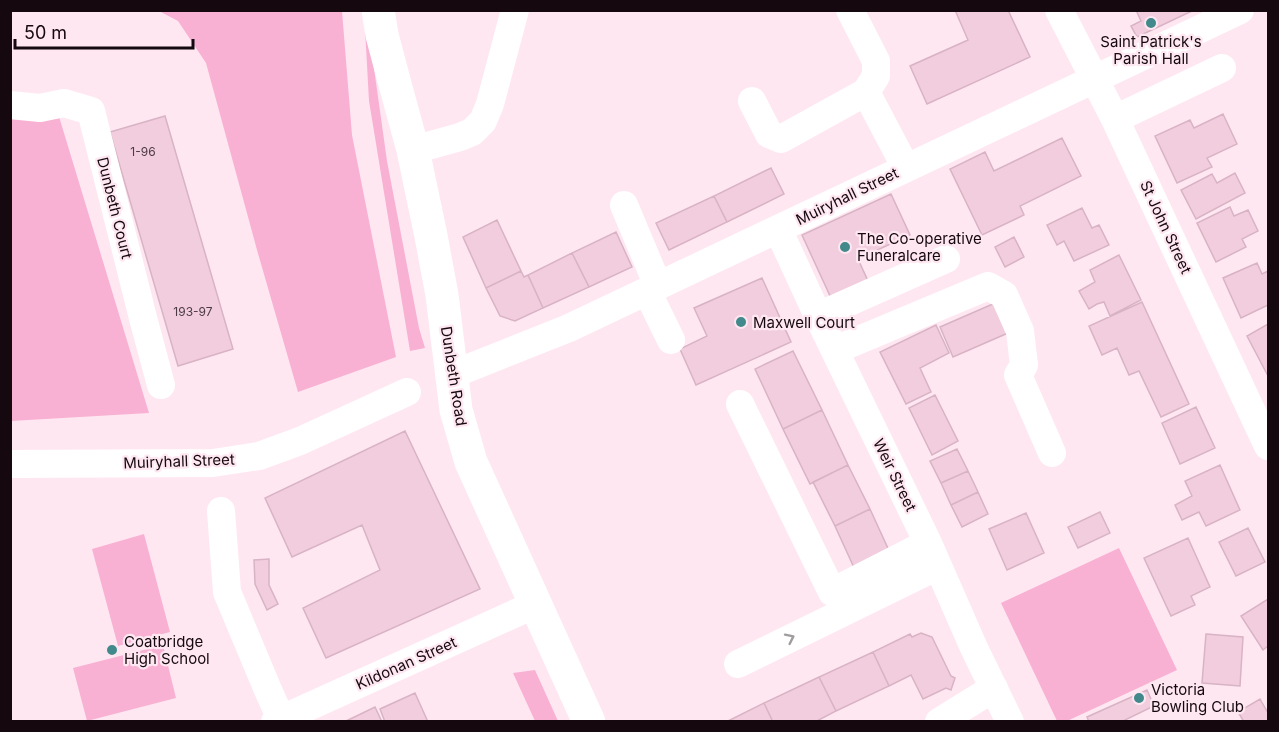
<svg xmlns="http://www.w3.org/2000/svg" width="1279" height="732" viewBox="0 0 1279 732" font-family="Inter,sans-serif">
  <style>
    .green { fill: #f8b1d3 }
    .building { fill: #f2cdde; stroke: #d8b3c4; stroke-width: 1.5 }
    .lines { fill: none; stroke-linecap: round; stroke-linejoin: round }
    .minor { stroke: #fff; stroke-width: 28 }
    .major { stroke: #fff; stroke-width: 33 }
    .oneway { stroke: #a19d9f }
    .poi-dot { fill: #41898a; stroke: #ffe7f2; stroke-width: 2 }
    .labels { text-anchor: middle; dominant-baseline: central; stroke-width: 4.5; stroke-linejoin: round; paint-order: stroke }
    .number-label { font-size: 12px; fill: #4c3a43 }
    .poi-label { font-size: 15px; fill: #15090f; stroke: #ffe7f2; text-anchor: start }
    .street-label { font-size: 15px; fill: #15090f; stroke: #ffe7f2 }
  </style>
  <rect width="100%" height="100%" fill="#ffe7f2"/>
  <path class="green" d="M159,11H342L352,135L396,357L298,392L257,250L206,63L178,21Z
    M364,11H366L387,161L419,328L425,348L410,351L369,101Z
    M11,96L57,110L149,413L11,421Z
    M144,534L170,632L118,646L92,549Z
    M1119,548L1177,670L1067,721H1057L1001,603Z
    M163,645L176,698L87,721L73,668Z
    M535,670L558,721H535L513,673Z"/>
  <path class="building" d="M955,10H1008L1030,57L927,104L910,66L968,40Z
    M1136,10H1194L1137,37L1131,26L1141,21Z
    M1223,114L1237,144L1207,158L1212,167L1177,183L1155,136L1190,120L1194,128Z
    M165,116L233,349L178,366L110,132Z
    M1062,138L1081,176L1020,206L1024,215L982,235L950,169L985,152L994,171Z
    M771,168L784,194L727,222L714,196Z
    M1235,173L1245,193L1196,219L1181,190L1212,174L1217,183Z
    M891,194L910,235L858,259L868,281L831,298L802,235Z
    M714,196L727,222L669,250L656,223Z
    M1230,207L1234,216L1248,210L1258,231L1242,239L1246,247L1216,262L1197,223Z
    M1082,208L1092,228L1099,225L1109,245L1074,261L1064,241L1057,245L1047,225Z
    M497,220L521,271L486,288L463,237Z
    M616,232L632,267L589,287L572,253Z
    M1014,237L1024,257L1005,267L995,247Z
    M572,253L589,287L543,308L528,275Z
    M1119,255L1141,300L1110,316L1104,302L1097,304L1089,309L1079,291L1095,282L1090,270Z
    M1257,263L1262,274L1268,271V305L1241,318L1223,278Z
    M521,271L524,277L528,275L543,308L515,321L500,316L486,288Z
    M762,278L791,342L696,385L680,349L707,336L694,308Z
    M1142,302L1189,404L1161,417L1139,371L1129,375L1117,348L1102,355L1089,326Z
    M995,303L1008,333L953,357L940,327Z
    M1268,324V376L1247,336Z
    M936,325L949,353L920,368L931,392L906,404L880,352Z
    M793,351L822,410L783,429L755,369Z
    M935,395L958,441L932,455L909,408Z
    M1196,407L1215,448L1180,464L1162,423Z
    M822,410L848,465L810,484L783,429Z
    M405,431L480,589L326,658L303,608L380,570L362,525L292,557L265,498Z
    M957,449L968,471L941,483L930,461Z
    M848,465L870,509L835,526L813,482Z
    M1220,465L1240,510L1206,526L1199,512L1182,520L1175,505L1192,496L1185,481Z
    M968,471L978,492L951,505L941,483Z
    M978,492L988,514L962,527L951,505Z
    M870,509L891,555L856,572L835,526Z
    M1100,512L1110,533L1078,548L1068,527Z
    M1026,513L1044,553L1007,570L989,529Z
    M1248,528L1265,562L1236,576L1219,542Z
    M1188,538L1210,587L1191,596L1195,605L1171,616L1144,558Z
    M269,559V585L278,604L267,610L255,584L254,560Z
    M1268,599V646L1263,650L1241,616Z
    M921,633L932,637L951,676L955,678L951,690L946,688L923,699L911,675L889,686L873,652L910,634L912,637Z
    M1206,634L1243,637L1240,686L1202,683Z
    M873,652L889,686L836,711L819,677Z
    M819,677L836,711L815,722H773L764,703Z
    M1147,690L1154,706L1121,722H1089L1087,717Z
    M415,693L428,722H385L380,709Z
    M1260,699L1268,713V722H1244L1238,712Z
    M764,703L773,722H726Z
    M375,707L382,722H344Z"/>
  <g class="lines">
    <path class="minor" d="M850,10L876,61V76L866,92L906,168
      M1059,10L1115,119L1268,446
      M752,101L769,134L781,139L866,92
      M10,105L40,108L64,103L91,111L143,318L161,385
      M1115,119L1222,68
      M413,150L460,137L472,132L483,121L490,104L515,10
      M624,205L658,286
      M778,229L818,316L928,543L974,648L1010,722
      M647,291L671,340
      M818,316L946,259
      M835,350L988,286L1004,295L1020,331L1024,365L1018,375L1052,453
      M451,375L569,328L1240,10
      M740,404L832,592L928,543
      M10,464L213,463L259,456L300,441L407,392
      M221,511L227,592L268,690L281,719
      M738,664L938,566
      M275,722L536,604
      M939,722L994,688"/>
    <path class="major" d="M378,10L382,35L395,84L413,150L431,236L442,295L456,410L471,462L589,722"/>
  </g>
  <defs><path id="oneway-chevron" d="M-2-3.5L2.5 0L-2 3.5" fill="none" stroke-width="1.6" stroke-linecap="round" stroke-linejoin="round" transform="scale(1.5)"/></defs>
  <use class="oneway" href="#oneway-chevron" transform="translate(790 638) rotate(-26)"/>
  <g class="poi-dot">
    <circle cx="1151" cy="23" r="6"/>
    <circle cx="845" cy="247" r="6"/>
    <circle cx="741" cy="322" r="6"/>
    <circle cx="112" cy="650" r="6"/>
    <circle cx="1139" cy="698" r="6"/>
  </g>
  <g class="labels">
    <g class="number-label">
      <text x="143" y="151">1-96</text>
      <text x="193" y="311">193-97</text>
    </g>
    <g class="poi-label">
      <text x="1151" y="41" text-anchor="middle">Saint Patrick's<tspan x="1151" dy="17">Parish Hall</tspan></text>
      <text x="857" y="238">The Co-operative<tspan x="857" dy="17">Funeralcare</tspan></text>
      <text x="753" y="322">Maxwell Court</text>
      <text x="124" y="641">Coatbridge<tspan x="124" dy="17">High School</tspan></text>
      <text x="1151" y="689">Victoria<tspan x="1151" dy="17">Bowling Club</tspan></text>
    </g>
    <g class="street-label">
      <text transform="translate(847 196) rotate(-26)">Muiryhall Street</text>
      <text transform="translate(115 208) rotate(76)">Dunbeth Court</text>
      <text transform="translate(1166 227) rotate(65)">St John Street</text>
      <text transform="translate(454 376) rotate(81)">Dunbeth Road</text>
      <text transform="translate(179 461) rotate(-2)">Muiryhall Street</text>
      <text transform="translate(895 475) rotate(64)">Weir Street</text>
      <text transform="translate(406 663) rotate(-24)">Kildonan Street</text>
    </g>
  </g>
  <rect width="1279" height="732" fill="none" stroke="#15090f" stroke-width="24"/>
  <path d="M15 39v9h178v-9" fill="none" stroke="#15090f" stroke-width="3"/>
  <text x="24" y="39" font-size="18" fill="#15090f" stroke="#ffe7f2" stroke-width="4.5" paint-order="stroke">50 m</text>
</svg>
